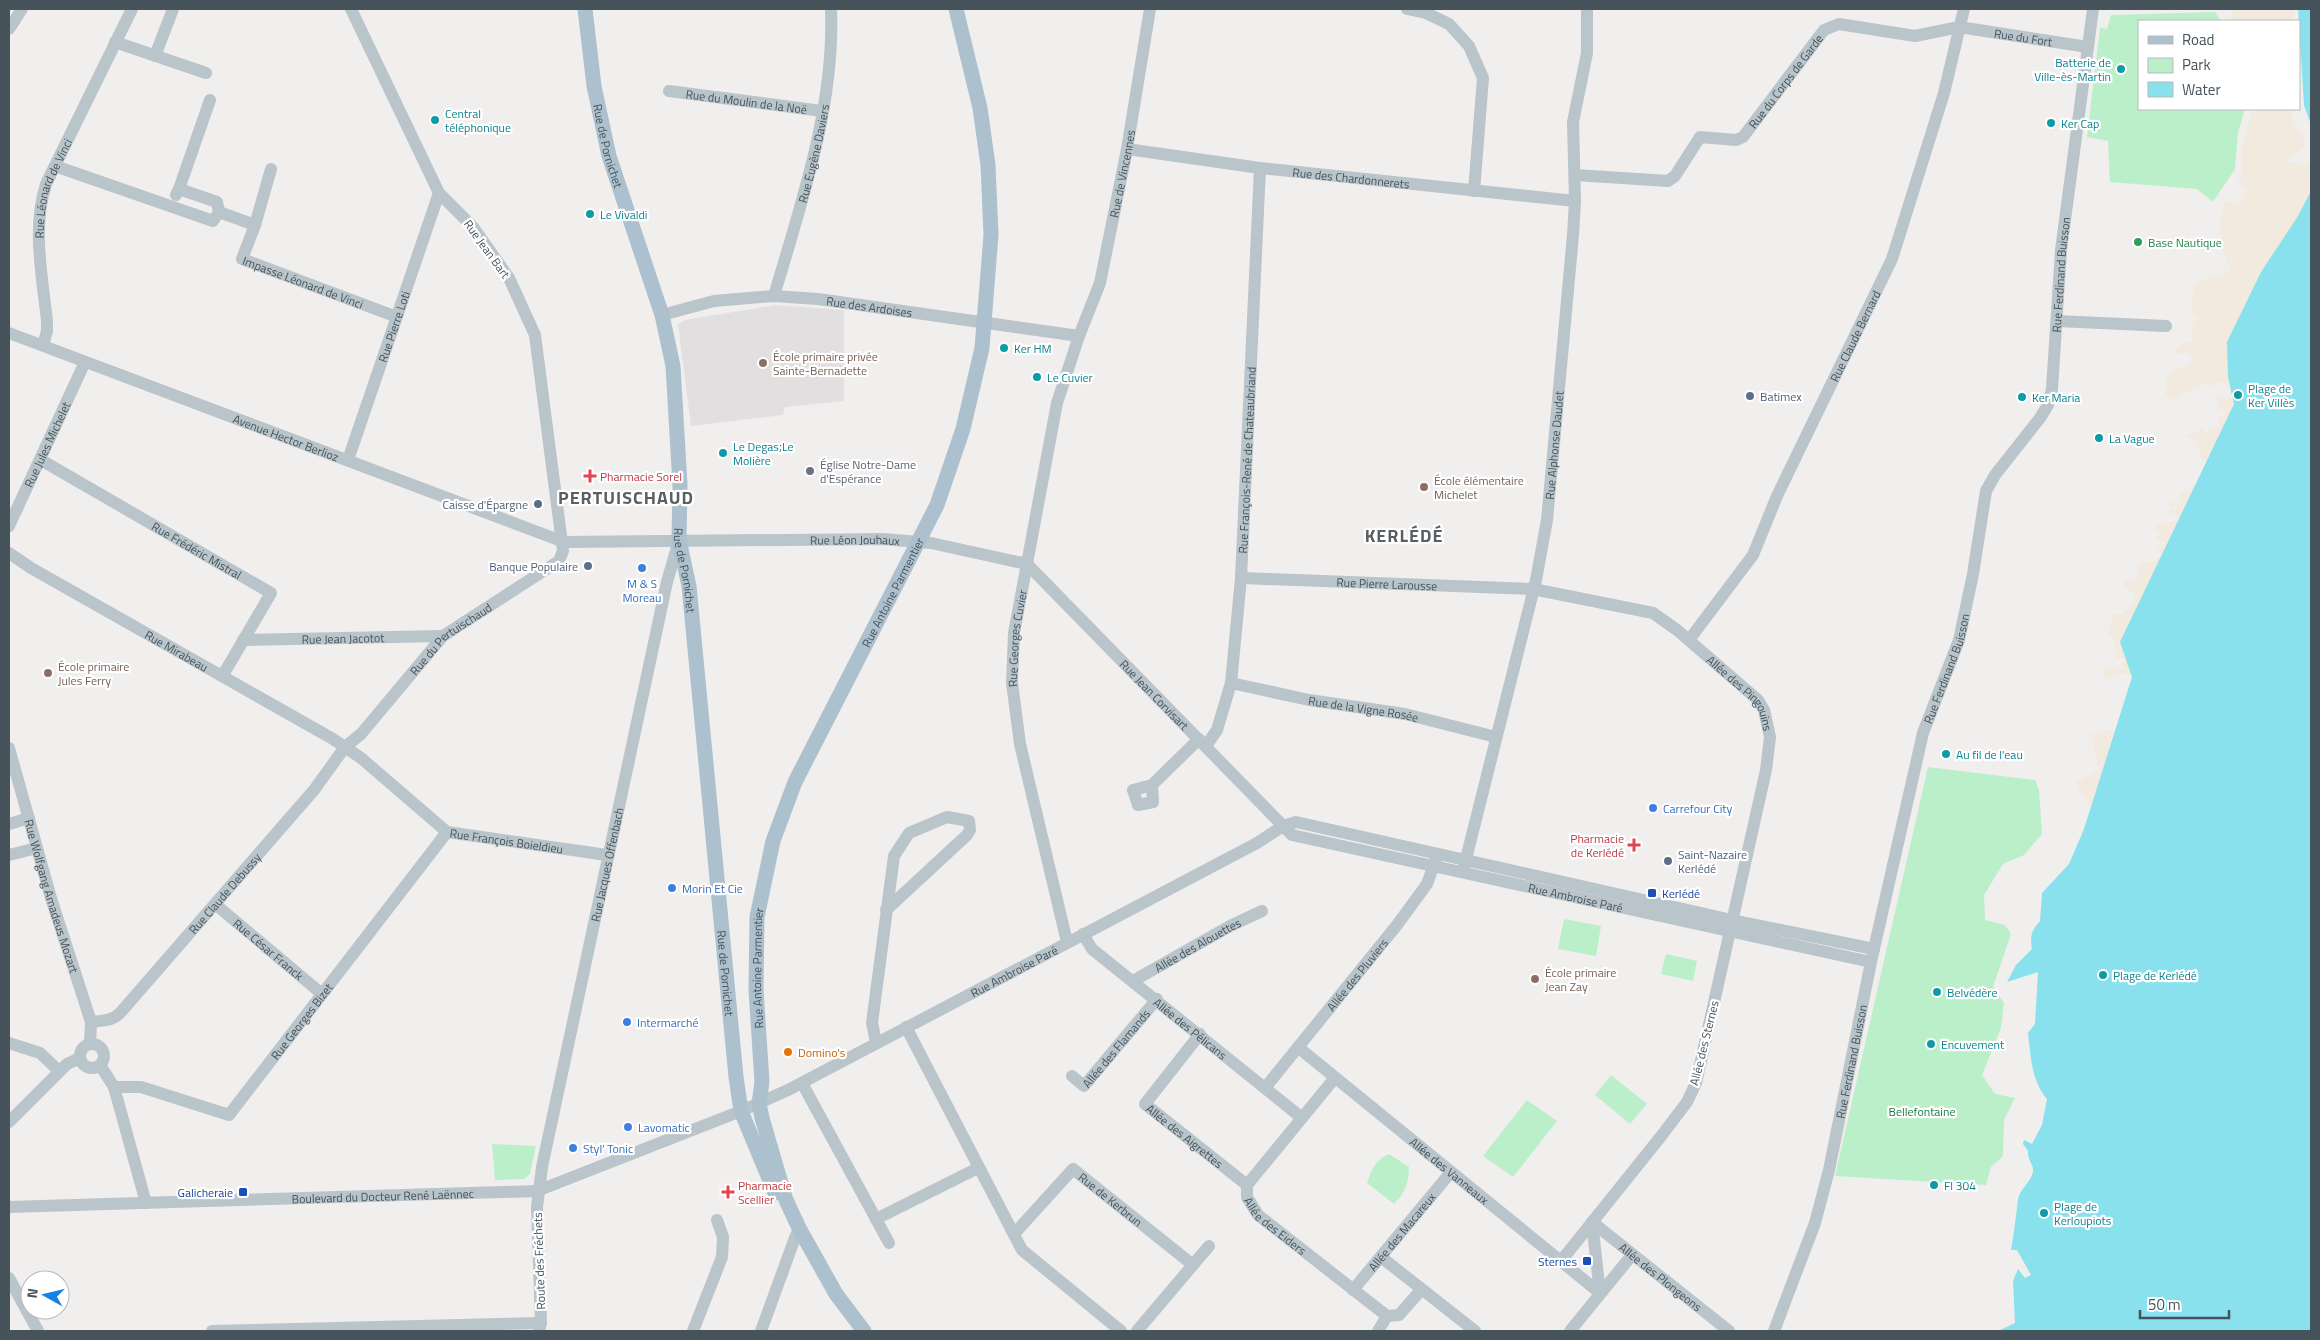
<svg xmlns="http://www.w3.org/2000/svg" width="2320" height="1340" viewBox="0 0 2320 1340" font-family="'Titillium Web',sans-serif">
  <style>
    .education { fill: #e2dfe0 }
    .green { fill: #bbefca }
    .sand { fill: #f2eade }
    .water { fill: #88e1ec }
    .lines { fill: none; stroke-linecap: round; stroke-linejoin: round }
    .minor { stroke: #b9c4cb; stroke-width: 12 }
    .major { stroke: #adc0cd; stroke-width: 15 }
    .culture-dot { fill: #0f9aa8; stroke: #fff; stroke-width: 2 }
    .leisure-dot { fill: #2e9e5b; stroke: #fff; stroke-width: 2 }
    .education-dot { fill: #8d6e63; stroke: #fff; stroke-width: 2 }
    .service-dot { fill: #5c6f8a; stroke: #fff; stroke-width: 2 }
    .worship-dot { fill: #6b7280; stroke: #fff; stroke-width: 2 }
    .health-dot { fill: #e0444e; stroke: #fff; stroke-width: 2 }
    .shop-dot { fill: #3f7fe0; stroke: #fff; stroke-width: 2 }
    .transit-dot { fill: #1a4fb4; stroke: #fff; stroke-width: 2 }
    .food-dot { fill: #e8710a; stroke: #fff; stroke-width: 2 }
    .labels { text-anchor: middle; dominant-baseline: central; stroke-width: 4.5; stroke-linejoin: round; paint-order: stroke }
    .street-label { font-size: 12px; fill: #46535b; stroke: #fff }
    .culture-label { font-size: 12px; fill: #0d838f; stroke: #fff; text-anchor: start }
    .leisure-label { font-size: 12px; fill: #27864d; stroke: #fff; text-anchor: start }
    .education-label { font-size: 12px; fill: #785e54; stroke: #fff; text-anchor: start }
    .service-label { font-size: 12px; fill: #4e5e75; stroke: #fff; text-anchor: start }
    .worship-label { font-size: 12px; fill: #5b616d; stroke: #fff; text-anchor: start }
    .health-label { font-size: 12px; fill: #be3a42; stroke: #fff; text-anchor: start }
    .shop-label { font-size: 12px; fill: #366cbe; stroke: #fff; text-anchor: start }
    .transit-label { font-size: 12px; fill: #164399; stroke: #fff; text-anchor: end }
    .food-label { font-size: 12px; fill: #c56008; stroke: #fff; text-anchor: start }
    .park-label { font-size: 12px; fill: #167d40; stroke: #fff }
    .district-label { font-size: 18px; font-weight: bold; letter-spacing: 1px; fill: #5a5f63; stroke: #fff }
  </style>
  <rect width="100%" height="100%" fill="#f1eeee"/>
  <path class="education" d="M776,305L844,310V401L785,407L783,415L691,426L678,324L685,320Z"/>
  <path class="green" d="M2215,12L2221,21H2139V109H2245L2238,133L2235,169L2213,202L2197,189L2110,182L2108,141L2087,137L2100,28L2107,29L2111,15Z
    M1928,767L2035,780L2039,790L2042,834L2024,855L2003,864L1984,895L1985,920L2005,925L2011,934L1993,987L2004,1003L2001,1028L1982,1075L1995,1094L2015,1098L2004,1120L2003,1156L1991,1167L1986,1185L1835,1176Z
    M1564,919L1601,926L1596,956L1558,949Z
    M1666,954L1697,961L1693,981L1661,974Z
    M1611,1075L1647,1104L1630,1124L1595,1095Z
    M1527,1100L1557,1121L1513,1177L1483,1156Z
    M492,1144L536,1146L530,1174L524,1179L495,1180Z
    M1389,1154L1409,1167C1409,1181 1405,1194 1394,1204L1367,1183C1372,1169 1375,1160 1389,1154Z"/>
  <path class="sand" d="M2232,9H2295L2293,21H2231Z
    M2253,109H2295L2291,118L2307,145L2283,162L2311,164V191L2299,216L2311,220L2134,676L2128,673L2106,679L2102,669L2106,666L2108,669L2113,667L2115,669L2128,668L2121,666V663L2125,662L2124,659L2115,658V654L2119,655L2113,644L2116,642L2108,632L2113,614H2123L2136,601L2134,594L2124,587L2125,581L2135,580L2139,571L2137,564L2156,561L2161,555L2155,547H2163L2165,543L2154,539L2161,534L2160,531L2154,532L2158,524L2180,520L2176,513H2165L2166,509L2170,511L2172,506L2167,504L2169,501L2175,504L2173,508L2176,509L2182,492L2187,490L2189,493L2193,485L2197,487L2210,461L2201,459L2199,448H2195L2196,443L2191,438L2183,437L2198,432L2202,427L2205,430L2204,432L2208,434L2213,433L2207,431L2219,427L2220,429L2222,426L2219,425L2218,417L2223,418L2226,411L2221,410L2218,415L2219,408L2215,397H2226V400L2233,397L2228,391L2232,388L2227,387L2224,383L2219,382L2207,389L2211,381L2170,400L2165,394L2166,382L2172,371L2188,364L2192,357L2187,352L2177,354L2174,349L2185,342L2191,343L2194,339L2190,337L2195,327L2189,325L2197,319C2187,307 2192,295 2196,282L2230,272C2224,247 2214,226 2225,201L2239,204L2247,188L2236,182L2242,176L2241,148Z
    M2113,729L2120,735L2091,807L2088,805L2085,795L2079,794L2076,782L2099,770L2090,735Z"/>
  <path class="water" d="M2298,9H2311V125L2304,105Z
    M2311,191V1331H1998L2015,1323L2013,1281L2018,1269L2025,1278L2031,1275L2017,1250H2011C2014,1233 2016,1216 2018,1199C2020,1189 2031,1182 2033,1172C2034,1164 2027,1160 2028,1151L2023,1144L2024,1140L2032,1144L2042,1125L2047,1099C2031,1080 2031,1057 2028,1033L2035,1024L2038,972L2007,982L2016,965L2032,949C2030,936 2031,931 2040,921L2042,893L2069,864L2084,829L2132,677L2120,642L2234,404L2228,377L2227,342L2261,272L2298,216Z"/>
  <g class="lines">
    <g class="minor">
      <path d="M1407,9L1426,13L1449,24L1469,46L1483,78L1474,191"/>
      <path d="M9,29L22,9"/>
      <path d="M115,42L206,73"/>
      <path d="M155,56L173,9"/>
      <path id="s1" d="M669,91L822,111"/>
      <path id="s2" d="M1127,149L1260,168L1575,201"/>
      <path id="s3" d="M55,166L213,221L219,212L255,225L242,259L397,317"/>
      <path id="s4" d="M1575,175L1668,181L1675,176L1700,137L1736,140L1743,137L1824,30L1839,24L1915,36L1959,27L2088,47"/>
      <path d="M179,189L210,100"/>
      <path d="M176,195L179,189L217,202L219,212"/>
      <path d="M255,225L271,169"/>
      <path id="s5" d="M774,296C801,204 835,106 831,9"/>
      <path id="s6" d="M662,315L714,301L774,296L818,299L1079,336"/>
      <path d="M2057,321L2166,326"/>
      <path id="s7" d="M9,333L564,542L883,539L931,543L1027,564L1292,835L1871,962"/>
      <path id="s8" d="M43,345L47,331V321C42,275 32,228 46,184L132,9"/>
      <path id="s9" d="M41,460L271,593L223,675"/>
      <path id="s10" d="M348,460L439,193"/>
      <path id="s11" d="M9,526L85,362"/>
      <path id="s12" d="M9,553L31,568L333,739L361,758L447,832L607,855"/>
      <path id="s13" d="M1241,578L1533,589L1653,613L1677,630L1758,700L1764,710L1770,737L1766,770L1696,1083L1687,1102L1662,1135L1561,1261"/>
      <path id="s14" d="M243,640L443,636"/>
      <path id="s15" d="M1689,640L1753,555L1777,496L1892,259L1944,93L1964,9"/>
      <path id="s16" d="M1231,683L1309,700L1405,714L1496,737"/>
      <path id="s17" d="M1206,746L1217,730L1231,683L1241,578L1260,168"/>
      <path id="s18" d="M9,748L51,898L91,1022L90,1044"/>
      <path d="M1152,785L1153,802L1138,805L1133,790L1152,785L1199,739"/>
      <path d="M9,824L29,818"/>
      <path d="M9,855L37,848"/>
      <path id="s19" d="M1464,867L1536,580L1547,520L1573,235L1575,201L1573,122L1587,53V9"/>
      <path id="s20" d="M215,904L322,994"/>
      <path id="s21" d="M1083,934L1092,949L1302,1118"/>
      <path id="s22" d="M1067,942L1020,744L1012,683L1014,633L1057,403L1079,336L1100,283L1127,149L1150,9"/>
      <path id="s23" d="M1133,981L1230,926L1262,911"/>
      <path id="s24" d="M91,1022C102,1021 113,1021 121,1012L314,790L345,747L361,734L443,636L559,561L563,551L535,335L509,278L473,227L439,193L351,9"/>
      <path d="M906,1027L1022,1250L1121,1331"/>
      <path id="s25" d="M1200,1034L1145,1104L1247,1185"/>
      <path d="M876,1042L872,1023L894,856L909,833L947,817L969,821L970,830L967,835L886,910"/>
      <path d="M9,1043L40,1053L59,1071"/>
      <circle cx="92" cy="1056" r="12"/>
      <path id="s26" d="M1299,1048L1600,1293"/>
      <path d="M100,1065L114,1087L146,1203"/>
      <path id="s27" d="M1072,1076L1084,1086L1157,999"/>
      <path id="s28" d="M1334,1079L1247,1185V1197L1258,1215L1387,1316L1399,1315L1421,1290"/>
      <path d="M802,1083L876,1219L978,1168"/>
      <path id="s29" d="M114,1087H141L229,1115L447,832"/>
      <path id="s30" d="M1265,1088L1397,925L1427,884L1436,859"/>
      <path d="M9,1122L67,1064L80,1058"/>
      <path id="s31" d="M9,1207L537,1191L741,1111L788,1090L1257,843L1283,826L1296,822L1732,920L1874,949"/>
      <path d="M876,1219L889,1243"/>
      <path id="s32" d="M1592,1222L1729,1331"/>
      <path d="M1592,1222L1600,1293"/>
      <path id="s33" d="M1014,1234L1073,1169L1193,1265"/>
      <path d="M1381,1257L1475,1331"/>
      <path d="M9,1278L38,1331"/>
      <path id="s34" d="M1353,1290L1451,1172"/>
      <path d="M212,1331L541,1323"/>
      <path id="s35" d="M539,1331L541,1323L537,1207L542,1167L667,582L679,540"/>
      <path d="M693,1331L722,1257L723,1237L717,1220"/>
      <path d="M761,1331L796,1235"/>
      <path d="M1137,1331L1209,1246"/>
      <path d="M1378,1331L1387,1316"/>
      <path d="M1570,1331L1632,1255"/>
      <path id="s36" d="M1774,1331L1815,1223L1829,1170L1871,962L1923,733L1959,640L1973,574L1986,491L1995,475L2040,418L2048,405L2052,389L2061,250L2093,9"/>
    </g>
    <g class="major">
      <path id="s37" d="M585,9L594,86L609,156L662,315L673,366L680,485L679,540L689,586L736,1077L741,1111L775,1193"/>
      <path id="s38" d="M864,1331L836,1294L799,1228L786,1200L762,1118L759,1103L762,1082L756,990L757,917L773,841L795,782L937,505L963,429L982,348L991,235L988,165L980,108L956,9"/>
    </g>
  </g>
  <g class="culture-dot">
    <circle cx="2121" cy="69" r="5"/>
    <circle cx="435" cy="120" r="5"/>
    <circle cx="2051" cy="123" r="5"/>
    <circle cx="590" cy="214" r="5"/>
    <circle cx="1004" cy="348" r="5"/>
    <circle cx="1037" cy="377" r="5"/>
    <circle cx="2238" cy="395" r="5"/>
    <circle cx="2022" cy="397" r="5"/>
    <circle cx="2099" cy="438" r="5"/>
    <circle cx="723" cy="453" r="5"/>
    <circle cx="1946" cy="754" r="5"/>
    <circle cx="2103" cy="975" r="5"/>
    <circle cx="1937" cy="992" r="5"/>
    <circle cx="1931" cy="1044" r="5"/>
    <circle cx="1934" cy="1185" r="5"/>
    <circle cx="2044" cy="1213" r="5"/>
  </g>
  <circle class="leisure-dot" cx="2138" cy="242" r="5"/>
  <g class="education-dot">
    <circle cx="763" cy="363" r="5"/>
    <circle cx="1424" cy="487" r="5"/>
    <circle cx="48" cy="673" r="5"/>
    <circle cx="1535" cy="979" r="5"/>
  </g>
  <g class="service-dot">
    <circle cx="1750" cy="396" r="5"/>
    <circle cx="538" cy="504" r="5"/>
    <circle cx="588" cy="566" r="5"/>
    <circle cx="1668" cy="861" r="5"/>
  </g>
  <circle class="worship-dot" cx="810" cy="471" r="5"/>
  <g class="health-dot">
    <path d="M587.5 468.5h5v5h5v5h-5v5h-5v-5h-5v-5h5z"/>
    <path d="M1631.5 837.5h5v5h5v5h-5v5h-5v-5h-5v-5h5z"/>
    <path d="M725.5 1184.5h5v5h5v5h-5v5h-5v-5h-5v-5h5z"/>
  </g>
  <g class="shop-dot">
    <circle cx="642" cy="568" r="5"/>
    <circle cx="1653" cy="808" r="5"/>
    <circle cx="672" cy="888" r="5"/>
    <circle cx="627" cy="1022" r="5"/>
    <circle cx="628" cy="1127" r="5"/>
    <circle cx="573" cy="1148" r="5"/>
  </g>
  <g class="transit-dot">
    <rect x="1647" y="888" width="10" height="10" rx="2.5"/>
    <rect x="238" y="1187" width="10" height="10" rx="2.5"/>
    <rect x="1582" y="1256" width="10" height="10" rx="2.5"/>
  </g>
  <circle class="food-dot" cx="788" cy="1052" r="5"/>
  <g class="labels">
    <g class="street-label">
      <text stroke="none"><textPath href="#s4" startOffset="529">Rue du Fort</textPath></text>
      <text stroke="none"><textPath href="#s4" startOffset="262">Rue du Corps de Garde</textPath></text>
      <text stroke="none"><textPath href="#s1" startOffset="78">Rue du Moulin de la Noë</textPath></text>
      <text stroke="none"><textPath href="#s37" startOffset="139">Rue de Pornichet</textPath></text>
      <text stroke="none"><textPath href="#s5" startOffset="148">Rue Eugène Daviers</textPath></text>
      <text stroke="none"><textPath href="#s22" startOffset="788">Rue de Vincennes</textPath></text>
      <text stroke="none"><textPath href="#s2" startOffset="226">Rue des Chardonnerets</textPath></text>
      <text stroke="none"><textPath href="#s8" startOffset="160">Rue Léonard de Vinci</textPath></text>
      <text transform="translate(487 249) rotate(54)">Rue Jean Bart</text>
      <text stroke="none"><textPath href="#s36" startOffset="1106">Rue Ferdinand Buisson</textPath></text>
      <text stroke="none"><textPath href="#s3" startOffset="318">Impasse Léonard de Vinci</textPath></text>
      <text stroke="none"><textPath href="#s6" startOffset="210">Rue des Ardoises</textPath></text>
      <text stroke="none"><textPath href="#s10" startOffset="141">Rue Pierre Loti</textPath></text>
      <text stroke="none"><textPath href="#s15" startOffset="348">Rue Claude Bernard</textPath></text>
      <text stroke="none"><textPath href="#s7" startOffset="296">Avenue Hector Berlioz</textPath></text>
      <text stroke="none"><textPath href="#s11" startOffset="90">Rue Jules Michelet</textPath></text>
      <text stroke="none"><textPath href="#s19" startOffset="432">Rue Alphonse Daudet</textPath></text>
      <text stroke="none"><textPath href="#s17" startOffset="292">Rue François-René de Chateaubriand</textPath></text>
      <text stroke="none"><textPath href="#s7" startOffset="884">Rue Léon Jouhaux</textPath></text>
      <text stroke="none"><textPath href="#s9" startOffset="180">Rue Frédéric Mistral</textPath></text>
      <text stroke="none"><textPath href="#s37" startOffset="574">Rue de Pornichet</textPath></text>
      <text stroke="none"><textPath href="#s13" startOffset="146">Rue Pierre Larousse</textPath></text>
      <text stroke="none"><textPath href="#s38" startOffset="794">Rue Antoine Parmentier</textPath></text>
      <text stroke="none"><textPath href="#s14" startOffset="100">Rue Jean Jacotot</textPath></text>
      <text stroke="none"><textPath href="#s24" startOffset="532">Rue du Pertuischaud</textPath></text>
      <text stroke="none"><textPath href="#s22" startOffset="310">Rue Georges Cuvier</textPath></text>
      <text stroke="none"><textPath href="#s12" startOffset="194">Rue Mirabeau</textPath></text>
      <text stroke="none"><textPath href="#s36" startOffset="686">Rue Ferdinand Buisson</textPath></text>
      <text stroke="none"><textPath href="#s7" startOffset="1241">Rue Jean Corvisart</textPath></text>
      <text stroke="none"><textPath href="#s13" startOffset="535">Allée des Pingouins</textPath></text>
      <text stroke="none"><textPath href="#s16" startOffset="135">Rue de la Vigne Rosée</textPath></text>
      <text stroke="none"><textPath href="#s12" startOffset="581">Rue François Boieldieu</textPath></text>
      <text stroke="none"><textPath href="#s35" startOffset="474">Rue Jacques Offenbach</textPath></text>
      <text stroke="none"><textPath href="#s24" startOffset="190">Rue Claude Debussy</textPath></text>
      <text stroke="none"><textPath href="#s18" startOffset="154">Rue Wolfgang Amadeus Mozart</textPath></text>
      <text stroke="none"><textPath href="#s7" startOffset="1728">Rue Ambroise Paré</textPath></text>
      <text stroke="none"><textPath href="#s23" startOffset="74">Allée des Alouettes</textPath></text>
      <text stroke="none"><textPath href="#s20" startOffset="70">Rue César Franck</textPath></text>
      <text stroke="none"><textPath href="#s38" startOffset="389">Rue Antoine Parmentier</textPath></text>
      <text stroke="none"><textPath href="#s31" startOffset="1054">Rue Ambroise Paré</textPath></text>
      <text stroke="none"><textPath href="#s37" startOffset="979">Rue de Pornichet</textPath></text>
      <text stroke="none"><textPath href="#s30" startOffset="146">Allée des Pluviers</textPath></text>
      <text stroke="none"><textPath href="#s29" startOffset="238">Rue Georges Bizet</textPath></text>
      <text stroke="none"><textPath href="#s21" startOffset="144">Allée des Pélicans</textPath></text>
      <text transform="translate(1704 1043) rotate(-76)">Allée des Sternes</text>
      <text stroke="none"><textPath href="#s27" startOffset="65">Allée des Flamands</textPath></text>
      <text stroke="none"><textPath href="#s36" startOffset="281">Rue Ferdinand Buisson</textPath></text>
      <text stroke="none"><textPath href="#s25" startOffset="140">Allée des Aigrettes</textPath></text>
      <text stroke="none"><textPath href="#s26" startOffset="194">Allée des Vanneaux</textPath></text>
      <text stroke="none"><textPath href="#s31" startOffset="374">Boulevard du Docteur René Laënnec</textPath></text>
      <text stroke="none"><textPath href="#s33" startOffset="136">Rue de Kerbrun</textPath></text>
      <text stroke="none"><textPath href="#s28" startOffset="190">Allée des Eiders</textPath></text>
      <text stroke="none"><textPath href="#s34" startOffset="76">Allée des Macareux</textPath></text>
      <text transform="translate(539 1261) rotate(-92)">Route des Fréchets</text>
      <text stroke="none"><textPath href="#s32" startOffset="88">Allée des Plongeons</textPath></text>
    </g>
    <g class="culture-label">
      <text x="2111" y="62" text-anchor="end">Batterie de<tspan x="2111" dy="14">Ville-ès-Martin</tspan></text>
      <text x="445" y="113">Central<tspan x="445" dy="14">téléphonique</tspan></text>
      <text x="2061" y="123">Ker Cap</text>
      <text x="600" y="214">Le Vivaldi</text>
      <text x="1014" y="348">Ker HM</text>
      <text x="1047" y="377">Le Cuvier</text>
      <text x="2248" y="388">Plage de<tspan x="2248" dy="14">Ker Villès</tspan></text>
      <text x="2032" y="397">Ker Maria</text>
      <text x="2109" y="438">La Vague</text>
      <text x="733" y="446">Le Degas;Le<tspan x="733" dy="14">Molière</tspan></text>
      <text x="1956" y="754">Au fil de l'eau</text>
      <text x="2113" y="975">Plage de Kerlédé</text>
      <text x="1947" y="992">Belvédère</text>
      <text x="1941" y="1044">Encuvement</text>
      <text x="1944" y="1185">Fl 304</text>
      <text x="2054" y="1206">Plage de<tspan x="2054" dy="14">Kerloupiots</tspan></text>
    </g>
    <g class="leisure-label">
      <text x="2148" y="242">Base Nautique</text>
    </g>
    <g class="education-label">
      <text x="773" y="356">École primaire privée<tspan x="773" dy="14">Sainte-Bernadette</tspan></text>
      <text x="1434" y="480">École élémentaire<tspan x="1434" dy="14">Michelet</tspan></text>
      <text x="58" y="666">École primaire<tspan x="58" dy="14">Jules Ferry</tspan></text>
      <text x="1545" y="972">École primaire<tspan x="1545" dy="14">Jean Zay</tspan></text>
    </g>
    <g class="service-label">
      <text x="1760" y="396">Batimex</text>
      <text x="528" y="504" text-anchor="end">Caisse d'Épargne</text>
      <text x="578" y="566" text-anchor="end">Banque Populaire</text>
      <text x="1678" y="854">Saint-Nazaire<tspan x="1678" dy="14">Kerlédé</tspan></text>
    </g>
    <g class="worship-label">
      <text x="820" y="464">Église Notre-Dame<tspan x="820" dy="14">d'Espérance</tspan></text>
    </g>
    <g class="health-label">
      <text x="600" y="476">Pharmacie Sorel</text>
      <text x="1624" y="838" text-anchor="end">Pharmacie<tspan x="1624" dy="14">de Kerlédé</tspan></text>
      <text x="738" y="1185">Pharmacie<tspan x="738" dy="14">Scellier</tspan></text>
    </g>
    <g class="shop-label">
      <text x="642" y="583" text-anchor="middle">M &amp; S<tspan x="642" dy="14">Moreau</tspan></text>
      <text x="1663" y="808">Carrefour City</text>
      <text x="682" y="888">Morin Et Cie</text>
      <text x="637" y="1022">Intermarché</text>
      <text x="638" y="1127">Lavomatic</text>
      <text x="583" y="1148">Styl' Tonic</text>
    </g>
    <g class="transit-label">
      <text x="1662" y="893" text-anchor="start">Kerlédé</text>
      <text x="233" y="1192">Galicheraie</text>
      <text x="1577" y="1261">Sternes</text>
    </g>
    <g class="food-label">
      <text x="798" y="1052">Domino's</text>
    </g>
    <g class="park-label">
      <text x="1922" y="1111">Bellefontaine</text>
    </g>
    <g class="district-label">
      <text x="626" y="497">PERTUISCHAUD</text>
      <text x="1404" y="535">KERLÉDÉ</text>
    </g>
  </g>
  <rect width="2320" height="1340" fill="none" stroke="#46535b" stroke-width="20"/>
  <rect x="2138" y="20" width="162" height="90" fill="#ffffff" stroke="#b5babd"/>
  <rect x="2148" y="36" width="25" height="8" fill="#adc0cd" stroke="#b5babd"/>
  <text x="2182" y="45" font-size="15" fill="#46535b">Road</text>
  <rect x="2148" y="58" width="25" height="15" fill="#bbefca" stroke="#b5babd"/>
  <text x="2182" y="70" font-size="15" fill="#46535b">Park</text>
  <rect x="2148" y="82" width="25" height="15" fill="#88e1ec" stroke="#b5babd"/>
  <text x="2182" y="95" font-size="15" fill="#46535b">Water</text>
  <g transform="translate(45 1295) rotate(278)"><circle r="24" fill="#ffffff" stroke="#b5babd"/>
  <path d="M0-4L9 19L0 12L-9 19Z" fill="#1782e1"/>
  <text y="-8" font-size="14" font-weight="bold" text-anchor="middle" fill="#46535b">N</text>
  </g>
  <path d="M2140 1310v8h89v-8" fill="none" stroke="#46535b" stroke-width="2.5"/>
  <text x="2148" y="1310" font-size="15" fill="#46535b" stroke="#ffffff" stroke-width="4" paint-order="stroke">50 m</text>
</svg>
